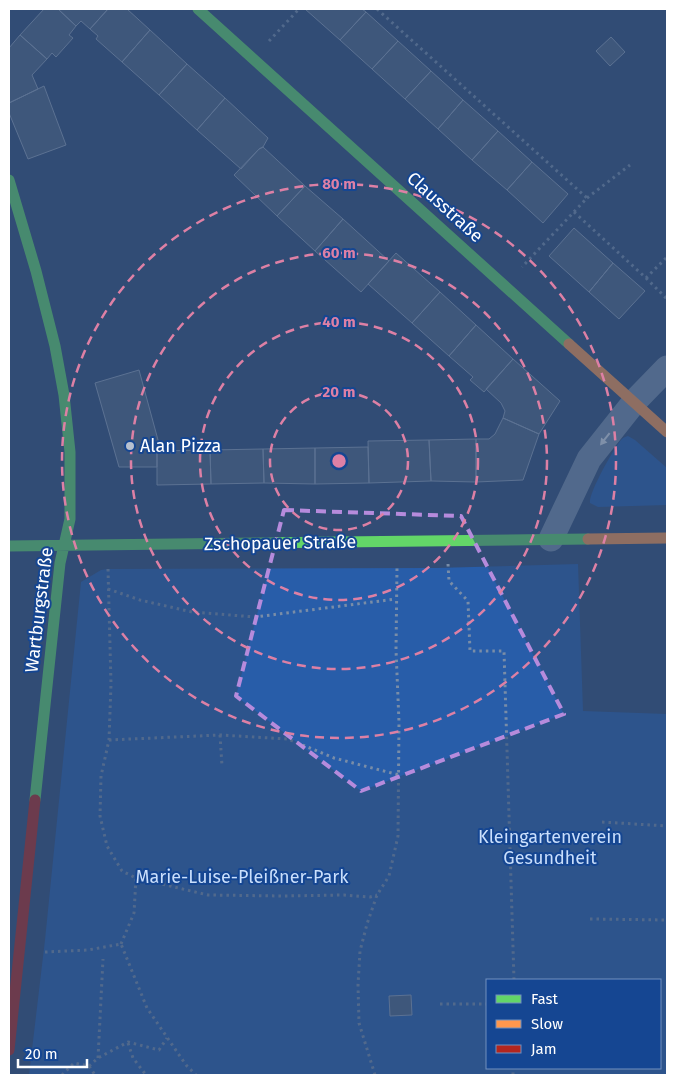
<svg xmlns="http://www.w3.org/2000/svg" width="676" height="1084" viewBox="0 0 676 1084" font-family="'Fira Sans',sans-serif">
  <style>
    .green { fill: #285da9; fill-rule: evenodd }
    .building { fill: #4f6484; stroke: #8e9eb6 }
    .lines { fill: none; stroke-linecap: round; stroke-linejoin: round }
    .path { stroke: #798da8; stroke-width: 3; stroke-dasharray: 2.5 4; stroke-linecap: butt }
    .street { stroke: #798da8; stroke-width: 25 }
    .fast { stroke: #63d668; stroke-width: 11 }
    .slow { stroke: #ff974d; stroke-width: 11 }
    .jam { stroke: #b3261e; stroke-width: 11 }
    .oneway { fill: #dee2e9 }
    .marked { fill: none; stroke: #b68bdc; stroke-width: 4; stroke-dasharray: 10 6; stroke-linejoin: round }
    .ring { fill: none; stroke: #dd80a5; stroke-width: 2.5; stroke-dasharray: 9 6 }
    .poi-dot { fill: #b7c0cf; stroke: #154692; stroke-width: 2 }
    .labels { text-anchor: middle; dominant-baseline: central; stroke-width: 4; stroke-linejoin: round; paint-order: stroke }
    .street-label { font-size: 18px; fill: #fff; stroke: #154692 }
    .poi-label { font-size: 18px; fill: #fff; stroke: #154692; text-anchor: start }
    .park-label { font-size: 18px; fill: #cadffc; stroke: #154692 }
    .centre { fill: #dd80a5; stroke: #154692; stroke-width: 2.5 }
    .ring-label { font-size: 15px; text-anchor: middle; font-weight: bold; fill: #dd80a5; stroke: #154692; stroke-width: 4; stroke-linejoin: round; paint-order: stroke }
  </style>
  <rect width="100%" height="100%" fill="#324c75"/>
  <path class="green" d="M628,436L635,440L667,468V505L598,507L590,503C588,494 614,448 621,440C624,437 625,437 628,436Z
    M578,564L583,711L667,714V1075H29L45,940L81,582L101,570L108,569L436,568ZM487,980H660V1068H487Z"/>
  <path class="building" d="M44,9H58L76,26L69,35L73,38L56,57L52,53L47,59L20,35Z
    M58,9H108L90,29L81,21L76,26Z
    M108,9H127L150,30L122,62L96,39L98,36L90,29Z
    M305,9H362L366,12L340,40Z
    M366,12L398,41L372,69L340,40Z
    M150,30L187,64L159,95L122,62Z
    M20,35L47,59L32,75L38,89L9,103V48Z
    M611,37L625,52L610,66L596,51Z
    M398,41L431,71L405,99L372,69Z
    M187,64L225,98L197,130L159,95Z
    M431,71L463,100L438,129L405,99Z
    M44,86L66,145L28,159L9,113V103Z
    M225,98L268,138L263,147L259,149L241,169L197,130Z
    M463,100L498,131L472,160L438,129Z
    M498,131L532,162L507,190L472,160Z
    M263,147L305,186L277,216L234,175L259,149Z
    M532,162L568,194L543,223L507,190Z
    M305,186L343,219L315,251L277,216Z
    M343,219L389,261L361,292L315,251Z
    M574,228L613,263L589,292L549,256Z
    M396,253L440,292L412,323L368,284Z
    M613,263L645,291L619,319L589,292Z
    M440,292L476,325L449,356L412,323Z
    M476,325L513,359L484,392L470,380L473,377L449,356Z
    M513,359L560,401L539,434L503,418L505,411L501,403L486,389Z
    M139,370L161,451H157V467H119L95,383Z
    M503,418L539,434L523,480L476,482V439H489L495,434Z
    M476,439V482L431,481L429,440Z
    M429,440L431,481L369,483L368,441Z
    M368,447L369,483L315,484V448Z
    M315,448V484L264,483L263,449Z
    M263,449L264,483L211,484L210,450Z
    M210,450L211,484L157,485V451Z
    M411,995L412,1015L390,1016L389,996Z"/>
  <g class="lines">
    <path class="path" d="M377,9L587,198L522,267
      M269,41L299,9
      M587,198L630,165
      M574,212L646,278L667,257
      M646,278L667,299
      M448,564L449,581L468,601L470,651H504L514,980
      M108,569L111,684L109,740L101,776L100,816L107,846L122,871L136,878L208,895L282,896L344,895L370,897L377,895
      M108,589L140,600L192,612L255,617L396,599
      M220,735L222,766
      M109,740L220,735L288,739L334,758L399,775
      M602,822L667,826
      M590,919L667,920
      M121,944L134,913L136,878
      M45,952L88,950L121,944L147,1008L186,1065L196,1075
      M440,1004H487
      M128,1043L133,1058L146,1075
      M98,1058L103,959
      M89,1066L98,1058L128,1042L159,1050L167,1038
      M62,1075L74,1063L89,1066L95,1075
      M375,1075L359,1023L358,985L360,951L367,924L377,895L389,876L398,836L399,722L396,650L397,567
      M513,1075V1068"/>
    <path class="street" d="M551,539L589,459L635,401L667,368"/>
    <path class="fast" d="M198,9L569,344
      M9,180L36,271L55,346L64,395L70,452V519L60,563L35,800
      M9,546L588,539"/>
    <path class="slow" d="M569,344L667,432
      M588,539L667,538"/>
    <path class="jam" d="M9,1050L35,800"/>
  </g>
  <defs><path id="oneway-solid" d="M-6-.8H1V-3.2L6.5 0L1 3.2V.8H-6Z" transform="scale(1.25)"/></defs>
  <use class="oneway" href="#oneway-solid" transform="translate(605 439) rotate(128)"/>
  <path d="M0 0H676V1084H0ZM284,510L461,516L564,714L361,791L236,696Z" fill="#324c75" fill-opacity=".55" fill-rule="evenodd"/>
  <path class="marked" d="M284,510L461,516L564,714L361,791L236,696Z"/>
  <g class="ring">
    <circle cx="339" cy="461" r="69"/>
    <circle cx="339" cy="461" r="139"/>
    <circle cx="339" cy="461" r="208"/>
    <circle cx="339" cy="461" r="277"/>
  </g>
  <circle class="poi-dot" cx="130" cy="446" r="5"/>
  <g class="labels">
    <g class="street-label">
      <text transform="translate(445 207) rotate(42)">Clausstraße</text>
      <text transform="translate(280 543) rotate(-1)">Zschopauer Straße</text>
      <text transform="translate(39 610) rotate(-83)">Wartburgstraße</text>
    </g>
    <g class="poi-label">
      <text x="140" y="446">Alan Pizza</text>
    </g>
    <g class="park-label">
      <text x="550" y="837">Kleingartenverein<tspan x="550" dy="21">Gesundheit</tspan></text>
      <text x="242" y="877">Marie-Luise-Pleißner-Park</text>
    </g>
  </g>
  <circle cx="339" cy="461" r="8" class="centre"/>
  <g class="ring-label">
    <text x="339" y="189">80 m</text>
    <text x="339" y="258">60 m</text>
    <text x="339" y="327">40 m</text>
    <text x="339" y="397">20 m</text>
  </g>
  <rect width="676" height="1084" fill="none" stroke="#ffffff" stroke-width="20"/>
  <rect x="486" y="979" width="175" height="90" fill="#154692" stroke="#7390be"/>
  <rect x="496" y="995" width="25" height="8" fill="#63d668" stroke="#7390be"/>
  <text x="531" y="1004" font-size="15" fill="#ffffff">Fast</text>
  <rect x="496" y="1020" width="25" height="8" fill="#ff974d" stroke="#7390be"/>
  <text x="531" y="1029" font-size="15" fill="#ffffff">Slow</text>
  <rect x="496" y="1045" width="25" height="8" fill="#b3261e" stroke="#7390be"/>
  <text x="531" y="1054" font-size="15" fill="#ffffff">Jam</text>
  <path d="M18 1059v8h69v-8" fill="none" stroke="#ffffff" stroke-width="2.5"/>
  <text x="25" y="1059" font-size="15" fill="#ffffff" stroke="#154692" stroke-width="4" paint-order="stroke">20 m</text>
</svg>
